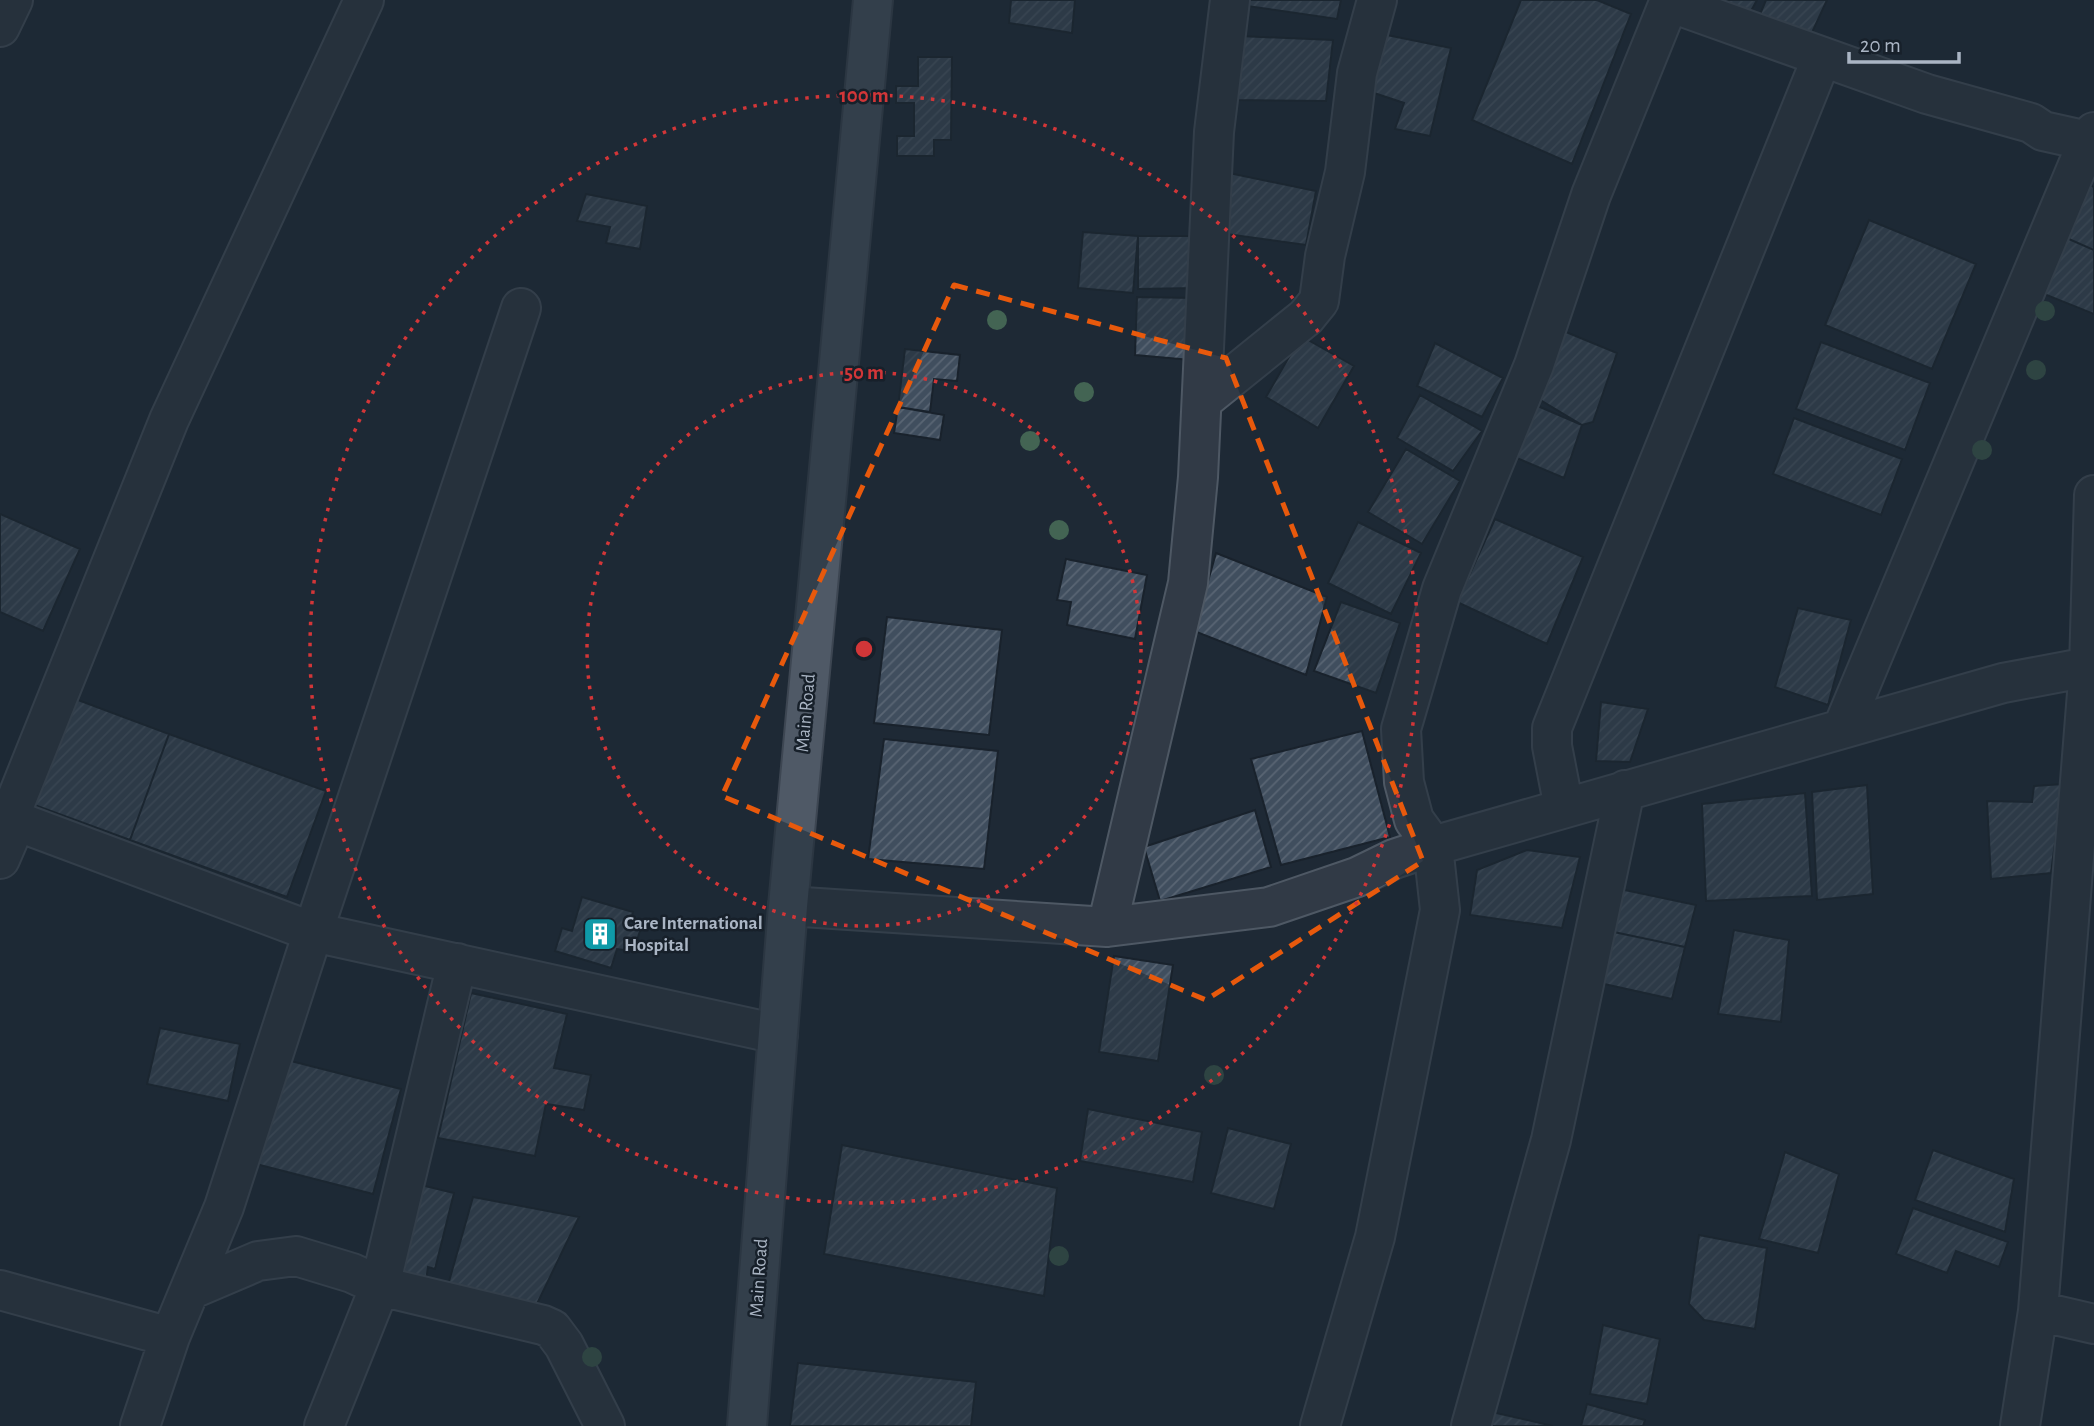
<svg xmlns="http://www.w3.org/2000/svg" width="2094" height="1426" viewBox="0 0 2094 1426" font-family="'Alegreya Sans',sans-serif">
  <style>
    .building { fill: url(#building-hatch); stroke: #19222c; stroke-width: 2 }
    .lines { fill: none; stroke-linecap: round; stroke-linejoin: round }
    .minor-casing { stroke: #4e5864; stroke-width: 42 }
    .major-casing { stroke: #3d4652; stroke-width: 42 }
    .minor { stroke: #313a46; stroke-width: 38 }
    .major { stroke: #4f5966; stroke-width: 38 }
    .tree { fill: #436453 }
    .marked { fill: none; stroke: #e8590c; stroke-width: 5; stroke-dasharray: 14 9; stroke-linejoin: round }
    .ring { fill: none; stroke: #d23638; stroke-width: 3.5; stroke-dasharray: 3.5 7 }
    .labels { text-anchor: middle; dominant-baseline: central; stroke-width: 5; stroke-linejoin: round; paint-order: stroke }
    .street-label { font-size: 19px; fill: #aab5c4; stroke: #17202a }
    .poi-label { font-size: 19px; font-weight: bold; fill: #aab5c4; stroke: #17202a; text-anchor: start }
    .centre { fill: #d23638; stroke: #17202a; stroke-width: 3.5 }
    .ring-label { font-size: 21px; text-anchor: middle; font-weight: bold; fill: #d23638; stroke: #17202a; stroke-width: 5; stroke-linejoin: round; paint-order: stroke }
  </style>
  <defs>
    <pattern id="building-hatch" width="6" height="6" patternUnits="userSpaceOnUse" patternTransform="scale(1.75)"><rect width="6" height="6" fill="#404e5e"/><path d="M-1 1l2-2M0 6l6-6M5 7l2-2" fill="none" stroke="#596573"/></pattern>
  </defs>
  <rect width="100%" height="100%" fill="#1e2935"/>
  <path class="building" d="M1011,0H1075L1072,33L1009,23Z
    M1248,0H1341L1337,19L1247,6Z
    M1521,0H1597L1631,14L1572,164L1472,120Z
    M1691,0H1757L1744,24Z
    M1766,0H1827L1809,39L1758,19Z
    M1377,33L1451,48L1430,136L1395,129L1404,103L1362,89Z
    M1240,36L1333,40L1326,101L1233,100Z
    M918,57H952L951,140H934V156H897V136H914V103H896V86H918Z
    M1229,173L1316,191L1306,245L1219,233Z
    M2087,184L2094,187V250L2062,236Z
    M586,194L647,206L640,249L606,243L610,227L577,221Z
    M1869,220L1976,264L1932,369L1825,325Z
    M1083,232L1138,236L1133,293L1078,288Z
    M1138,236H1196V288L1138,289Z
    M2062,236L2094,250V314L2039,292Z
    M1137,297L1195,298L1191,360L1135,355Z
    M1566,332L1617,353L1593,422L1582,425L1537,398Z
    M1301,336L1354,366L1318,428L1266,397Z
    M1821,342L1930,383L1905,450L1796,409Z
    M1435,343L1503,378L1482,417L1417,386Z
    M905,349L960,355L957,381L934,379L930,412L898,407Z
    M1420,395L1482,431L1453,471L1397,438Z
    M1533,404L1582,425L1564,478L1512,456Z
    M898,407L944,415L940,440L894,433Z
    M1794,418L1902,459L1881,515L1773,474Z
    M1406,449L1460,481L1422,544L1368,512Z
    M0,514L80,549L43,631L0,612Z
    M1495,519L1583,557L1547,644L1457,602Z
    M1358,522L1421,553L1391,614L1328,583Z
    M1216,553L1327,597L1306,675L1194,631Z
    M1066,559L1147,575L1135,639L1067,625L1071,602L1057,600Z
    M1341,602L1400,623L1376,693L1314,671Z
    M1798,608L1851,620L1828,705L1775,687Z
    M887,617L1002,630L989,735L874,723Z
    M70,697L169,734L130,840L29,803Z
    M1601,702L1648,709L1630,762L1596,761Z
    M1362,731L1390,837L1281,865L1251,759Z
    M169,734L326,791L287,897L130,840Z
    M884,739L998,751L984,869L868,859Z
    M2063,784L2051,873L1991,879L1987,801L2032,802L2034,786Z
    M1867,785L1873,894L1817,900L1812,792Z
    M1805,793L1812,896L1706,901L1702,804Z
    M1255,810L1271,867L1160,901L1144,847Z
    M1527,850L1580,857L1562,928L1470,915L1477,870Z
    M1620,889L1696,905L1685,947L1609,931Z
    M582,897L633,912L630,925L641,928L637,940L630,938L624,950L617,949L611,968L555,951L562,928L572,931Z
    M1734,930L1789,940L1781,1022L1718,1014Z
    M1609,931L1685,947L1672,999L1595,982Z
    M1114,956L1173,965L1158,1061L1099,1052Z
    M471,993L567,1014L554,1068L591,1075L584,1110L546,1104L535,1156L438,1138Z
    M160,1028L240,1044L228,1101L147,1084Z
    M287,1060L401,1089L373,1194L256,1164Z
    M1088,1109L1202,1132L1193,1182L1080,1161Z
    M1228,1128L1291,1144L1274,1209L1211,1193Z
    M842,1145L1057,1188L1044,1296L824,1254Z
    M1933,1150L2014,1179L2005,1232L1915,1200Z
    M1785,1152L1839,1174L1818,1253L1759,1239Z
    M421,1185L454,1193L435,1269L428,1267L426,1281L403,1275Z
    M473,1197L579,1217L535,1308L448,1285Z
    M1913,1208L2008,1242L1999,1267L1956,1251L1947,1273L1896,1254Z
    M1699,1235L1767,1248L1755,1329L1704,1320L1689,1304Z
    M1603,1325L1660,1339L1647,1404L1590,1394Z
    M798,1363L976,1382L971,1426H790Z
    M1587,1404L1645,1420L1643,1426H1581Z
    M1492,1412L1553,1426H1489Z"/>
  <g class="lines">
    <g class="minor-casing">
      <path id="minor" d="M1669,2L1927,94L2031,123L2043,131L2088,141
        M0,27L13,0
        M1202,401L1306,317L1319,301L1325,256L1345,172L1357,73L1377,0
        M1843,727L2088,141L2094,132
        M1564,808L1552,746V728L1822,57
        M0,815L313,932L778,1034
        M0,859L16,822L11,813L169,420L364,0
        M788,906L1107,927L1269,907L1357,877L1394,859L1433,846L2003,683L2094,666
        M1107,927L1188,583L1198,477L1214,132L1230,0
        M0,1290L170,1337
        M190,1290L258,1261L296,1256L352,1273L380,1286L543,1325L552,1329L564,1345L605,1426
        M2038,1311L2094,1324
        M140,1426L170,1337L224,1207L313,932L521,308
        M324,1426L380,1286L457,963
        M1320,1426L1375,1237L1440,910L1433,846L1414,820L1404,782L1401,729L1442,589L1534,365L1591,195L1670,0
        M1471,1426L1551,1140L1625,790
        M2020,1426L2038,1311L2089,668L2094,495"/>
    </g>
    <g class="major-casing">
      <path id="major" d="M747,1426L788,906L873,0"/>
    </g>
    <use href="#minor" class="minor"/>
    <use href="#major" class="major"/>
  </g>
  <g class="tree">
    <circle cx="2045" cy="311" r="10"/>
    <circle cx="997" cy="320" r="10"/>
    <circle cx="2036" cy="370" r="10"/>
    <circle cx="1084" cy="392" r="10"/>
    <circle cx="1030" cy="441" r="10"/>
    <circle cx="1982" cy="450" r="10"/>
    <circle cx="1059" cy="530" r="10"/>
    <circle cx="1214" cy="1075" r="10"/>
    <circle cx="1059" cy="1256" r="10"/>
    <circle cx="592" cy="1357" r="10"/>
  </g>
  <path d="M0 0H2094V1426H0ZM954,285L1226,358L1423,861L1206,1000L722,796Z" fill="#1e2935" fill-opacity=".55" fill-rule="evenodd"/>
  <path class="marked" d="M954,285L1226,358L1423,861L1206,1000L722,796Z"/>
  <g class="ring">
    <circle cx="864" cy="649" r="277"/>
    <circle cx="864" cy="649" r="554"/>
  </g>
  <defs>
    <g id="building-square" transform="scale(1.75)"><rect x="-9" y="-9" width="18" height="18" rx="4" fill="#0f9aa8" stroke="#17202a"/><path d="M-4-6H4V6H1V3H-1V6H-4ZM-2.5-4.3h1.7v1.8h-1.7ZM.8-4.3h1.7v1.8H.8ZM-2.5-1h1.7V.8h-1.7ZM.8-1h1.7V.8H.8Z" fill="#fff"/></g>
  </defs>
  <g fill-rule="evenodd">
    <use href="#building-square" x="600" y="934"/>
  </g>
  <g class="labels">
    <g class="street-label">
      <text transform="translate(806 713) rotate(-85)">Main Road</text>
      <text transform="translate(759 1278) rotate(-86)">Main Road</text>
    </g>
    <g class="poi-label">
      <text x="624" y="923">Care International<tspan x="624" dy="22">Hospital</tspan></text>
    </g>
  </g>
  <circle cx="864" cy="649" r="10" class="centre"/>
  <g class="ring-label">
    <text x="864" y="102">100 m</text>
    <text x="864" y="379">50 m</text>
  </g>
  <path d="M1849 52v10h110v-10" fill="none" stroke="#aab5c4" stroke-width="3.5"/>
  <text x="1860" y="52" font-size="21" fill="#aab5c4" stroke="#17202a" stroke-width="5" paint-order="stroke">20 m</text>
</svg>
